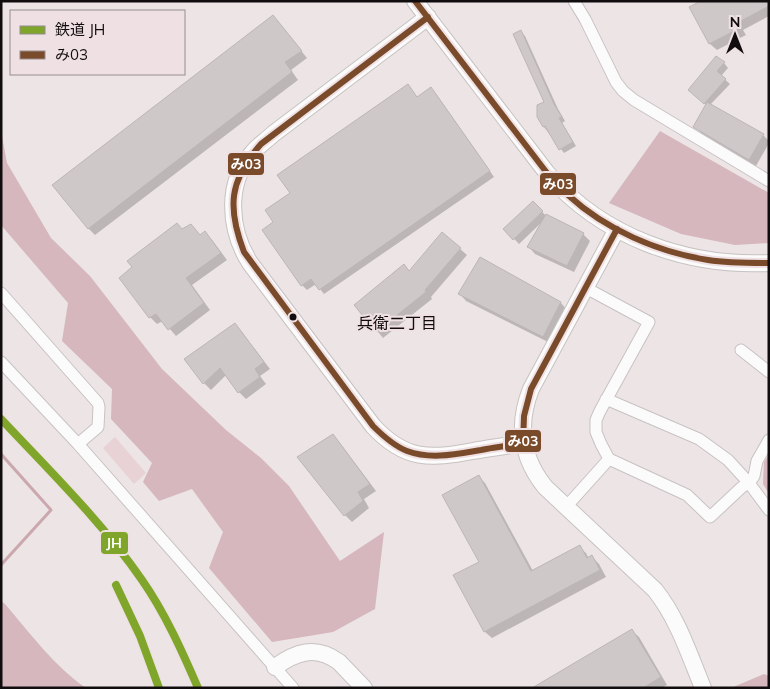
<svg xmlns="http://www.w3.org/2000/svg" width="770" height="689" viewBox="0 0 770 689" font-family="Mulish,'Noto Sans JP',sans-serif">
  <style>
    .green { fill: #e8d2d6 }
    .forest { fill: #d5b7bd }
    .shadow { fill: #0003 }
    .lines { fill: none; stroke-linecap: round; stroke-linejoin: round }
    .stream { stroke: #cba8ae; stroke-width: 3 }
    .building { fill: #cec8c9; stroke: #bcb6b7 }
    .street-casing { stroke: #c8c2c2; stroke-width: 13 }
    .secondary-casing { stroke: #c8c2c2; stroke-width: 18 }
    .street { stroke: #fcfbfb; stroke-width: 11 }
    .secondary { stroke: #fcfbfb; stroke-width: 16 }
    .bus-1-casing { stroke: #efe1e3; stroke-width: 10 }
    .bus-1 { stroke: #7a4b2a; stroke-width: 6 }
    .rail-1-casing { stroke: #efe1e3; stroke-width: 11 }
    .rail-1 { stroke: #7fa62b; stroke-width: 8 }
    .bus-dot { fill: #110c0d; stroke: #efe1e3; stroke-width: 2 }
    .labels { text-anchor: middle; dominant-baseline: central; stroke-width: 4; stroke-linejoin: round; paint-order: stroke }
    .neighbourhood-label { font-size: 16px; fill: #110c0d; stroke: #efe1e3 }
    .line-badge { stroke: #efe1e3; stroke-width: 2 }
    .badge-label { font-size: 14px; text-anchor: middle; font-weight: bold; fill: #fff }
  </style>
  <rect width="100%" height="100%" fill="#ece4e5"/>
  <path class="green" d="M115,437L146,473L134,484L103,448Z"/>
  <path class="forest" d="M1,131L7,163L51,238L90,276L162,369L226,430L261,458L289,486L340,561L384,532L375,609L333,632L272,642L209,568L223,532L192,489L159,501L143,482L152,463L111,419L112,389L62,341L68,303L1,225Z
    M660,131L769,193V243L735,245L681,234L609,203Z
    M769,455V494L763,484L764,462Z
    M1,601L5,604C30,633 54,666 86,688H1Z
    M764,674L769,676V688H731Z"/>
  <path class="shadow" d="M769,1V16L743,30L746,35L717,50L710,44L691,8Z
    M279,24L307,58L291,70L298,80L95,235L88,228Z
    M521,32L525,36L558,109L565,121L562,123L576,146L564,153L544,127L538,117L545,102Z
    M724,63L728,68L721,76L730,84L710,105L763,135L769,141V143L756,166L701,133L695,126L706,105L690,90Z
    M408,86L418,98L431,89L436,94L494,177L324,294L316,284L307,290L302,285L275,222L291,194Z
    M533,202L546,216L583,234L590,241L574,272L535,254L529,247L542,222L519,244L505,229Z
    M183,230L200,236L205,233L212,240L227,260L192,285L210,310L176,336L163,321L157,324L150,317Z
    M443,234L467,255L431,297L432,299L383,338L356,305L404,266L410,272Z
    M480,259L561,303L567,310L550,343L466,301L460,294Z
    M234,324L241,331L270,369L260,376L266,384L246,399L239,392L226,375L211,390L204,383L185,359Z
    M333,435L339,442L376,491L364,499L369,508L352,522L345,515L299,457Z
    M478,476L485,483L533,571L579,547L586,553L589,559L592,557L599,564L606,577L492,638L485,632L455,576L480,562Z
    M632,631L639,637L667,685L661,688H534Z"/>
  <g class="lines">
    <path class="stream" d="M1,454L51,510L1,565"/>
  </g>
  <path class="building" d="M701,1H769V6L737,23L740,28L709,44L689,7Z
    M273,15L302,51L285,62L292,72L88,229L52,185Z
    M521,30L554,104L562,117L559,118L573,142L559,150L545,126L543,127L537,117V105L544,102L513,34Z
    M716,56L725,62L717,71L726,79L704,104L688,90Z
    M408,84L417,97L431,87L490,171L319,290L311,279L301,286L262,230L273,222L265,210L290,193L277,175Z
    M707,102L764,134L749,160L693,127Z
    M533,201L543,211L513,240L503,229Z
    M546,214L584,233L567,266L527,247Z
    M177,223L182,229L191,224L200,235L205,231L221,253L186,278L204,303L168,330L156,314L149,318L119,278L132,267L127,261Z
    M442,232L461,248L425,290L426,292L376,332L354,305L404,264L409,271Z
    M480,257L561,302L543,337L458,294Z
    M235,323L264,362L255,369L260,377L238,393L220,368L203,384L184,359Z
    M333,434L370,484L358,492L363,501L344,516L297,457Z
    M479,475L531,571L580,545L587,558L592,555L600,570L484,632L453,575L479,562L442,495Z
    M632,629L661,677L643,688H532Z"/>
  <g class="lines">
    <g class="street-casing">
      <path id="street" d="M574,1L585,19L616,82L623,91L634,100L769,181
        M586,288L649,322L600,411L596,420V432L601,444L609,459L687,495L710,517L742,487L749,483L754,476L757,461L769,440
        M1,293L98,403L99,407L98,427L78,444
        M741,350L769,372
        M1,362L78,444L293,688
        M606,399L699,439L728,460L749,483L769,510
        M566,507L609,459"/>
    </g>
    <g class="secondary-casing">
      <path id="secondary" d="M415,1L547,173C602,237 686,267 769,263
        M428,17L273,134C267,140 259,145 253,152C225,183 229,230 250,263L373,426C405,461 431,459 473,451C490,448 507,446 523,443
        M617,229L531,389C517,424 521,457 545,487L655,590C678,619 689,654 703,688
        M275,667C296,652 315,645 339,662L364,688"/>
    </g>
    <use href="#street" class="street"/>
    <use href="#secondary" class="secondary"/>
    <g class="bus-1-casing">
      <path id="bus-1" d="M415,1L547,173C554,180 561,188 568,195C606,230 658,252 708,260C728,263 748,263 769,263
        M428,17L261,144C229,180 227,208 244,252L373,426C383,436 394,446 407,451C431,460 457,454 481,450C495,447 509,446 523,443L524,416L531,389L617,229"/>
    </g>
    <use href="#bus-1" class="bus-1"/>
    <g class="rail-1-casing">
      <path id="rail-1" d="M1,419C50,471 101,521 142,580C165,613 182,651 198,688
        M116,585L140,636L159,688"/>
    </g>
    <use href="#rail-1" class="rail-1"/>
  </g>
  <circle class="bus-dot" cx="293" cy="317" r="4.5"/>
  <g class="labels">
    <g class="neighbourhood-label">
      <text x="397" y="323">兵衛二丁目</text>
    </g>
  </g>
  <g class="line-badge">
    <rect x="227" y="152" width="38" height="24" rx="5" fill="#7a4b2a"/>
    <rect x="539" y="172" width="38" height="24" rx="5" fill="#7a4b2a"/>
    <rect x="504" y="429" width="38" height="24" rx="5" fill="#7a4b2a"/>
    <rect x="100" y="531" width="29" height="24" rx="5" fill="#7fa62b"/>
  </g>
  <g class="badge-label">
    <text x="246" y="169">み03</text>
    <text x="558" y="189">み03</text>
    <text x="523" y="446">み03</text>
    <text x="114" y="548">JH</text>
  </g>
  <rect width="770" height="689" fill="none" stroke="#110c0d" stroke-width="5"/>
  <rect x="10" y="10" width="175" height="65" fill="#efe1e3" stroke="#968c8d"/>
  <rect x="20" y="26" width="25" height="8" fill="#7fa62b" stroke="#968c8d"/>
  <text x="55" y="35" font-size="15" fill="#110c0d">鉄道 JH</text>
  <rect x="20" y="51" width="25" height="8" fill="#7a4b2a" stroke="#968c8d"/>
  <text x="55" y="60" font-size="15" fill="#110c0d">み03</text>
  <g transform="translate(735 35)" stroke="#efe1e3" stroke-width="4" paint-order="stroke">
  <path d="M0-4L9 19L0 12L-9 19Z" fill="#110c0d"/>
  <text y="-8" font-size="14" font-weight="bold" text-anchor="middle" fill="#110c0d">N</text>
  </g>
</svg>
